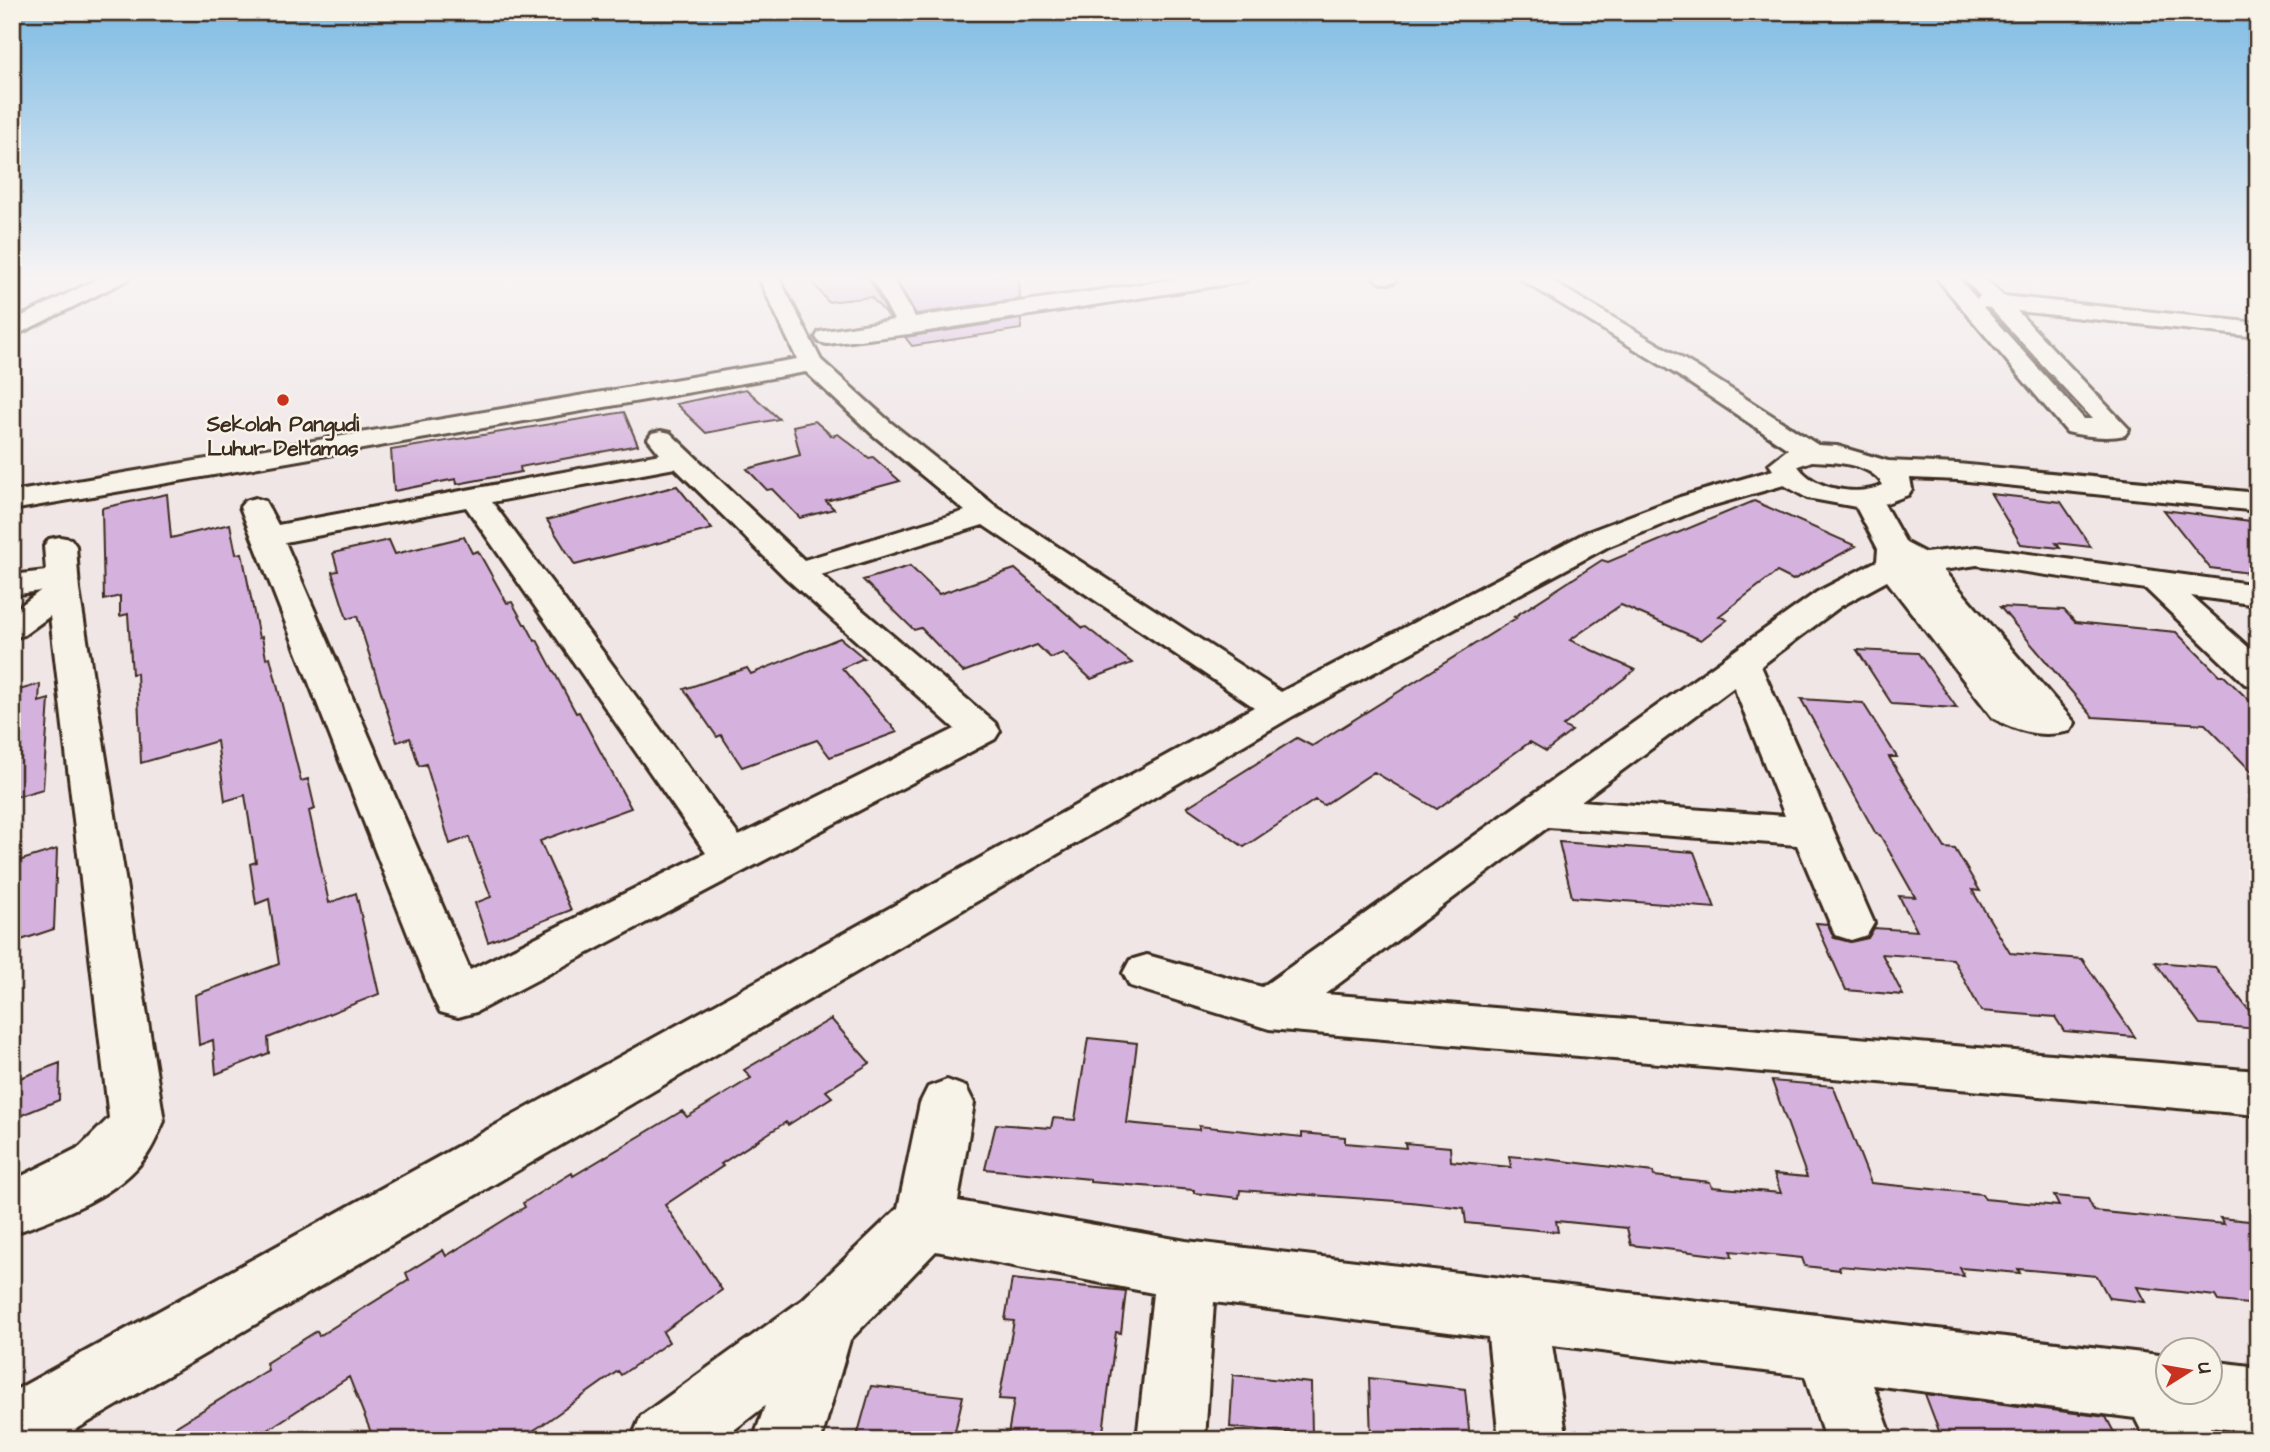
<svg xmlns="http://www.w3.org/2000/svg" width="2270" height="1452" viewBox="0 0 2270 1452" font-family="'Architects Daughter',sans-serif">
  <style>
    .building { fill: #d5b2dd; stroke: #3b2a1e; stroke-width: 2 }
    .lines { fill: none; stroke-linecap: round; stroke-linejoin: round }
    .minor-casing { stroke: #3b2a1e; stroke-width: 6 }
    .minor { fill: #f7f3e8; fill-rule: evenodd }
    .poi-dot { fill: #c8321e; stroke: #f7f3e8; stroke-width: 2.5 }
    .labels { text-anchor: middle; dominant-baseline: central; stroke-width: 5; stroke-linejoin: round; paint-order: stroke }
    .far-poi-label { font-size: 21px; font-weight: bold; fill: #3b2a1e; stroke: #f7f3e8 }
  </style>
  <rect width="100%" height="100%" fill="#f0e6e6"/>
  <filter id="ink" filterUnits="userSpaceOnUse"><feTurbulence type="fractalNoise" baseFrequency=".0143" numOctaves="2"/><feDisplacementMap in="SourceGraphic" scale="14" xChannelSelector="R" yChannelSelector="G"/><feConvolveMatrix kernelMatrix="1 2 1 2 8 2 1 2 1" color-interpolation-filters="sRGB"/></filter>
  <g filter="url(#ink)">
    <path class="building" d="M808,276H868L890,318L871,297L828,302Z
      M894,276H1019L1020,299L916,314Z
      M1021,319V329L912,346L905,337Z
      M746,389L779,419L706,433L676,404Z
      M624,412L638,445L520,467L521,472L457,484L456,479L394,491L391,450Z
      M815,421L832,436L838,434L869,458L873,457L900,481L826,501L834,509L800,518L772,489L767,490L747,469L800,455L793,426Z
      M677,486L712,529L575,565L547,520Z
      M167,494L171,538L230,524L236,554L242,553L259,638L262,637L266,658L270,657L301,781L308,779L315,809L309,811L329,903L356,893L379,994L268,1038L269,1053L216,1074L213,1040L199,1045L195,995L279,964L269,899L256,904L250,864L256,862L245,795L225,801L217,741L141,763L137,673L132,674L128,614L120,616V596L104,600L102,508Z
      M1991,494L2061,502L2091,547L2056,543L2060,548L2021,544Z
      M1754,501L1856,546L1793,580L1777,572L1719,616L1727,620L1701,640L1621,605L1570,640L1635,670L1563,726L1572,731L1546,751L1530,742L1437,809L1374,772L1324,805L1315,800L1244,847L1187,807L1297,738L1312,746L1516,618L1514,617L1602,560L1608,562Z
      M2164,510L2258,522V574L2210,568Z
      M464,537L472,553L478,551L507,603L512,602L524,624H526L535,641L537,640L576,713L579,712L631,808L540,841L571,910L488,942L475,903L491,897L469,837L450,844L426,764L419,766L410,738L397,742L357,616L347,619L332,572L338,571L333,553L389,540L395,554Z
      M910,566L939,594L1015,569L1083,628L1086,627L1132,663L1091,679L1063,653L1051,658L1037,645L963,672L921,628L914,630L863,580Z
      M2000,607L2064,610L2075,622L2176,632L2219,675H2223L2258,709V778L2205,724L2093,717Z
      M840,638L864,658L842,668L897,732L830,757L817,740L742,767L721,735L717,737L684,689L747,668L751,674Z
      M1857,650L1918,653L1957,708L1892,704Z
      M40,684L39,702L49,699L43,789L12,798V692Z
      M1801,699L1863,703L1897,757H1889L1945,848L1955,849L1980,891L1972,890L2010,953L2082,959L2135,1037L2064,1031L2055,1017L1981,1011L1953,959L1882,954L1903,995L1846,990L1816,923L1828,924L1834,938L1850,942L1868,938L1874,928L1917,931L1899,896L1915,897L1880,835L1876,834Z
      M1559,842L1694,852L1715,908L1572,897Z
      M57,849L54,929L12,943V863Z
      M2155,962L2215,967L2258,1022V1029L2200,1024Z
      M831,1019L870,1063L826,1091L832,1097L788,1125L786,1122L721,1164L723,1166L665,1205L722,1290L663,1332L669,1342L621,1375L618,1371L542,1425L518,1440H374L349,1377L252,1440H154L268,1370L266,1363L317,1331L319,1336L409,1280L406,1273L443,1250L446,1256L525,1207L523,1203L572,1173L573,1176L682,1111L687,1117L751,1078L744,1070Z
      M1088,1038L1137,1043L1127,1123L1199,1130V1126L1302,1137V1133L1345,1137V1143L1406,1148L1405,1143L1450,1147L1451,1161L1511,1167L1509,1156L1546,1159L1653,1172L1654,1176L1710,1182L1712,1187L1781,1193L1774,1174L1807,1177L1772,1081L1833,1086L1871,1183L1982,1194L1985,1199L2059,1206L2054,1196L2088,1199L2094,1211L2153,1217L2224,1224L2220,1218L2258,1222V1305L2218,1301L2215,1296L2137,1287L2145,1302L2109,1298L2097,1276L2018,1269L2020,1273L1960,1268L1964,1276L1839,1266L1840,1270L1805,1266L1802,1258L1731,1251L1732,1257L1683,1251L1631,1245L1627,1228L1556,1221L1558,1232L1466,1223L1464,1208L1410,1202L1240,1190L1239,1198L1194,1193V1190L1090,1182V1179L985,1169L996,1124L1051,1128L1053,1118L1075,1120Z
      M60,1063L59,1100L12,1119V1081Z
      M1012,1279L1126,1291L1121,1333L1116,1332L1102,1440H1007L1014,1400L999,1399L1014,1321L1005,1320Z
      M1233,1375L1311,1383L1312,1435L1230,1427Z
      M1369,1378L1465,1389L1470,1440H1371Z
      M871,1386L963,1396L953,1440H856Z
      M1925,1394L2106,1417L2118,1440H1970L1941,1436Z"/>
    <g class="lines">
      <g class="minor-casing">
        <path id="minor" d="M104,276H130L127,280L12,337V321Z
          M758,276H778L821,360L890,422L998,508L1281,692L1585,533L1680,497L1773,470L1769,464L1788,449L1679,376L1522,280L1519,276H1543L1695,366L1818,445L1837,446L1888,461L1958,464L2258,493V511L1958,480L1910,478L1912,489L1908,495L1884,504L1906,543L1925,553L1977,547L2258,585V605L2191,596L2258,656V687L2245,684L2146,589L1977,565L1943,570L2075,723L2070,731C2041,738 2018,732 1993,718L1887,581L1841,606L1761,666L1874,923L1867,935L1851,940L1835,935L1797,845L1548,827L1325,994L2258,1071V1115L1269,1029L1130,986L1123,973L1130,960L1147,955L1262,987L1817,592L1877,561L1878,549L1856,507L1807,498L1784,485L1700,509L1607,547L1293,716L58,1440H12V1392L1254,707L983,525L821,575L995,723L1000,731L995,739L476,1012L458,1017L440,1012L433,998L240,507L245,501L255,498L265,501L278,525L660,454L648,439L652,433L661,431L670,433L804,560L965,511L872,434L806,372L12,510V492L797,359ZM1812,461C1834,462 1871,463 1883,485C1858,497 1814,490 1798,466ZM675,468L787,579L955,729L739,836L492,502ZM466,507L706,853L470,970L285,542ZM1734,687L1785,816L1581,801Z
          M871,276H891L915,317L1199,276H1250L1247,280L1240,282L909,334L827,344L819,342L816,337L819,332L894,320Z
          M1373,276H1396L1397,278L1394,282C1386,284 1378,284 1373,276Z
          M1935,276H1956L1977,299L1980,296L1962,276H1983L2003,296L2258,323V337L2017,311L2129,429L2125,435C2108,439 2084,436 2067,432ZM1983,307L1990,308L2093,419H2084Z
          M60,537L71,539L76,546L79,590L164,1121C159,1132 154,1145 147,1155C118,1197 58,1217 12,1234V1181L80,1147L109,1118L50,616L24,635L12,638V612L40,591L12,595V575L46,571L44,546L49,539Z
          M947,1080L966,1087L974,1103L958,1201L1186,1241L2168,1356V1392H2210V1361L2258,1367V1433L2210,1427L2216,1440H2146L2135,1418L1873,1385L1893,1440H1825L1805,1376L1552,1345L1567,1440H1499L1488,1337L1214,1302L1205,1440H1137L1153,1293L936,1251L850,1340L821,1440H753L765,1406L721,1440H631L641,1416L802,1300L898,1208L920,1103L928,1087Z"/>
      </g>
      <use href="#minor" class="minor"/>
    </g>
  </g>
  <linearGradient id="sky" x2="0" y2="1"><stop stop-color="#7dbbe4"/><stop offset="0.58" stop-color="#f8f4f4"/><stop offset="1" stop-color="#f8f4f4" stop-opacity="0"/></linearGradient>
  <rect width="2270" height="479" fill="url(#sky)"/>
  <circle class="poi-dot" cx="283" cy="400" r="7"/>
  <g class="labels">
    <g class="far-poi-label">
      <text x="283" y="424">Sekolah Pangudi<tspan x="283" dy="24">Luhur Deltamas</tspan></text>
    </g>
  </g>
  <rect width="2270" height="1452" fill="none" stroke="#f7f3e8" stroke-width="42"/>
  <rect x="21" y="21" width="2228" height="1410" fill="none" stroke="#3b2a1e" stroke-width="2.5" filter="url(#ink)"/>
  <g transform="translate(2189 1371) rotate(79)"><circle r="33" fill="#f7f3e8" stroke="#aca397" stroke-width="2"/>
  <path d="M0-5L12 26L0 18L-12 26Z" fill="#c8321e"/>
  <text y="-10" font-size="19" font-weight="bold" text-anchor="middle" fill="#3b2a1e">U</text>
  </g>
</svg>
